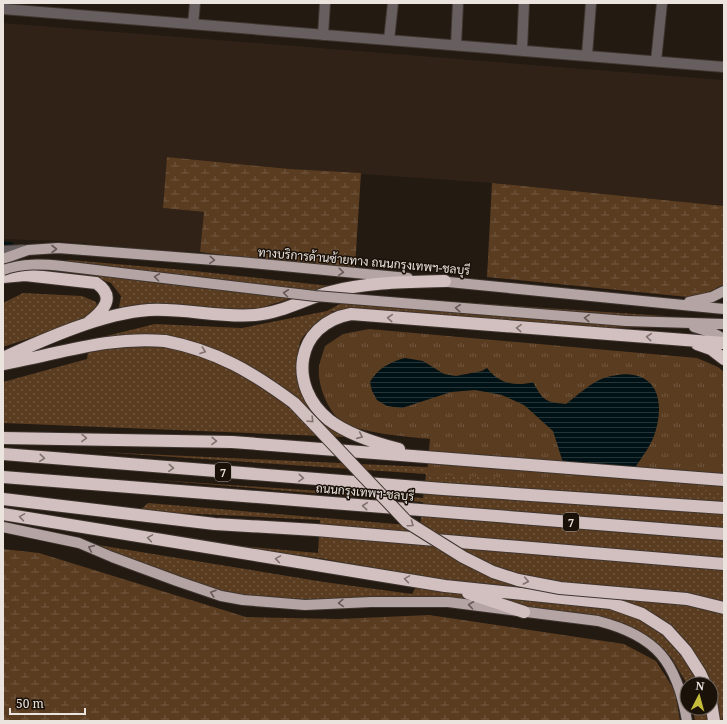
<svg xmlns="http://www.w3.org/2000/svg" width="727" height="724" viewBox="0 0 727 724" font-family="'Noto Serif',Sarabun,serif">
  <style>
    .built { fill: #302216 }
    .grass { fill: url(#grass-dots) }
    .wetland { fill: url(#wetland-marsh) }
    .park { fill: url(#park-tufts) }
    .water { fill: url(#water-rules) }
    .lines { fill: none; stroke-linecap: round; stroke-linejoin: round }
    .stream { stroke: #001215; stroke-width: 3 }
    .minor-casing { stroke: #3f362f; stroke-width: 12 }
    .major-casing { stroke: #3f362f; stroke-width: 12 }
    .highway-casing { stroke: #3f362f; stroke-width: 14 }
    .minor { stroke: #675f5f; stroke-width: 10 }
    .major { stroke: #b4a4a4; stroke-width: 10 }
    .highway { stroke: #d2bfbf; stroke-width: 12 }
    .major-bridge-casing { stroke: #3f362f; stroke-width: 12; stroke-linecap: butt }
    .highway-bridge-casing { stroke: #3f362f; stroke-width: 14; stroke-linecap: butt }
    .major-bridge { stroke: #b4a4a4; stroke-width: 10 }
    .highway-bridge { stroke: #d2bfbf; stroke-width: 12 }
    .oneway { stroke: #675a56 }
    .oneway2 { stroke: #7f716d }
    .labels { text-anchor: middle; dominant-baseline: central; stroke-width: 3; stroke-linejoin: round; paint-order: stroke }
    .shield { fill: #1a1109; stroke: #aca49e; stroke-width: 1 }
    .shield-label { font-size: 11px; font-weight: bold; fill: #eae3de }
    .street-label { font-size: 12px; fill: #eae3de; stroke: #1a1109 }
  </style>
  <defs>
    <pattern id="grass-dots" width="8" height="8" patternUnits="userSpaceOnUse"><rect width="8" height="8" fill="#5a3c21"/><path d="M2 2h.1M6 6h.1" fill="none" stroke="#725841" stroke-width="1.8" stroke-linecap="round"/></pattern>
    <pattern id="wetland-marsh" width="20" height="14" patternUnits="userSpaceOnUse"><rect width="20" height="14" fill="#5a3c21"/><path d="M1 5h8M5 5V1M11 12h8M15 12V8" fill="none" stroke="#725841"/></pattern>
    <pattern id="park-tufts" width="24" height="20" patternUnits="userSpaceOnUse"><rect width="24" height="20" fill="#5a3c21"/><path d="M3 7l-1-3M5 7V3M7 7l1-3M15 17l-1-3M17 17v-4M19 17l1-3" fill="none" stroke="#725841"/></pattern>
    <pattern id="water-rules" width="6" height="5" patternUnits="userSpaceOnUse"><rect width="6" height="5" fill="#001215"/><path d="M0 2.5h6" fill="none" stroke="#253437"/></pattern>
  </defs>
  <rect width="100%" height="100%" fill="#231a12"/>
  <path class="built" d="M3,23L724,80V206L492,183L290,169L168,157L163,208L204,212L200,252L157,251L59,241L3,239Z"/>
  <path class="grass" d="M70,260L185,270L330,286L251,311L165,306L119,307L121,296L111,283L90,275L30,267Z
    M23,293L82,296L96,302L98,309L82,321L3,347V303Z
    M381,297L666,316L667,327L586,328L330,311L336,313C325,319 310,327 303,337C291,353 303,404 317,417C325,425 336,430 345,437L3,423V382L87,359L90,340L155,324L242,328L327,311L342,303Z
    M100,452L425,467L724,490V712L722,721H695L693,708H711V684H687L671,657L624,623L544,609L404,597L324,599L287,604L238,596L195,584L92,544L324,582L412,594L422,577L325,559L227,545L318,553L320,520L139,511L148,503L420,526L423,502L142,479L423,498L426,474Z"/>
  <path class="wetland" d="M167,157L290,169L361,173L355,267L284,263L200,252L204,212L163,208Z
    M492,183L724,206V284L709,292L688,297L487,277Z
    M3,549L39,553L246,617L338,619L429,615L624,644L656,661L675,691L680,721H3Z"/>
  <path class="park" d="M369,329L697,358L718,367L724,372V491L427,474L430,439C410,437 355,433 340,420C327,410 317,383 319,367C320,360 323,353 325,346L343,334Z"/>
  <path class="water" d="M405,358L423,361L444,374L456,376L482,371L487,368C498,383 515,387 533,382C543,400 544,402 566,404C577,396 590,383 604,378C649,364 668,391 655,433C650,448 640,460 631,473L565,469L553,431L524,405L502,395L475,390L451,392L402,408L387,406L377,400L372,391L370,382C378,368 390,362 405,358Z"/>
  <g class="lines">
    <path class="stream" d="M3,243L12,244"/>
    <g class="minor-casing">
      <path id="minor" d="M3,9L724,67
        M193,24L195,3
        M323,35L325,3
        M389,40L393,3
        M456,45L458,3
        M522,50L524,3
        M587,55L591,3
        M656,61L662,3
        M3,251L23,250"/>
    </g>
    <g class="major-casing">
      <path id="major" d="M3,259L28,250L58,248L240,262L408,278
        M438,281L724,309
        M689,302L712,297L724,291
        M626,321L724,324
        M694,327L713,333L724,339
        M3,527L79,543L112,557L177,581L221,596L243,600L305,605L371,602H448L598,621C657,636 677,662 687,721"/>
    </g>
    <g class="highway-casing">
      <path id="highway" d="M3,277L25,275L96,283C117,297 103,311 89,322
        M697,344L711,349L724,359
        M3,358C45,339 103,313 149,310C185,308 220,318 255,315C281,313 305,299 330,292C367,282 407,282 445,281
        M3,364C59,354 107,336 165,341
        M3,438L232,442L724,480
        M399,449C375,443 349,435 329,420C287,386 295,324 351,314L724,343
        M3,454L443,489L724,508
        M3,477L724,534
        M3,499L215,524L316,530L724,564
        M3,514L445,586L611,603L642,614L667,630L686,651L700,673L705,684
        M468,593L524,612
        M711,702L714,721"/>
    </g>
    <use href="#minor" class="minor"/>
    <use href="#major" class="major"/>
    <use href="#highway" class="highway"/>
    <g class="major-bridge-casing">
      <path id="major-bridge" d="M3,270C23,263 42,264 62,266L315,296L626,321"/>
    </g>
    <g class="highway-bridge-casing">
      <path id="highway-bridge" d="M165,341C217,351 252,372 294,403L407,522L463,557L493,572L518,580L560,588L687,599L724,608"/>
    </g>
    <use href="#major-bridge" class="major-bridge"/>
    <use href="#highway-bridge" class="highway-bridge"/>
  </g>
  <defs><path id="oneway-chevron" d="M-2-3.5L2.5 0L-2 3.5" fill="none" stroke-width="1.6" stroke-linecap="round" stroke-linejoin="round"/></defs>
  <g class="oneway">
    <use href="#oneway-chevron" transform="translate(54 249)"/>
    <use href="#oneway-chevron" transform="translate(212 260) rotate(4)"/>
    <use href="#oneway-chevron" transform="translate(341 272) rotate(5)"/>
    <use href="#oneway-chevron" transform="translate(157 277) rotate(-172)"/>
    <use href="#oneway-chevron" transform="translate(286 293) rotate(-173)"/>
    <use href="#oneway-chevron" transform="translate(458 308) rotate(-176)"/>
    <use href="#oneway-chevron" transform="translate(587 318) rotate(-176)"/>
    <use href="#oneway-chevron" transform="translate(91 548) rotate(-156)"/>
    <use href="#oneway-chevron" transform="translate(213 593) rotate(-161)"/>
    <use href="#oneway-chevron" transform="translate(341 603) rotate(177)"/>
    <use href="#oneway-chevron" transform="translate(471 605) rotate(-172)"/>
  </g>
  <g class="oneway2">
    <use href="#oneway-chevron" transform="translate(390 318) rotate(-175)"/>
    <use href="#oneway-chevron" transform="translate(519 328) rotate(-176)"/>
    <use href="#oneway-chevron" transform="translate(649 337) rotate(-175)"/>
    <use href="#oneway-chevron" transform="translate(203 351) rotate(20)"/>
    <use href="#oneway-chevron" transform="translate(311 420) rotate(46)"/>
    <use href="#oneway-chevron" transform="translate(360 436) rotate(24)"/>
    <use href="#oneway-chevron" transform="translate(84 438) rotate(1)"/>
    <use href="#oneway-chevron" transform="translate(214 441) rotate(2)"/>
    <use href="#oneway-chevron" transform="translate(42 458) rotate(5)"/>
    <use href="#oneway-chevron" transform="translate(171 468) rotate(4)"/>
    <use href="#oneway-chevron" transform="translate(301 478) rotate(4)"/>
    <use href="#oneway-chevron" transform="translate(365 506) rotate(-175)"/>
    <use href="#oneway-chevron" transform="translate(22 517) rotate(-171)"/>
    <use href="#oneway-chevron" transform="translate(411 524) rotate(35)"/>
    <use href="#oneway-chevron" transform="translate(150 538) rotate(-171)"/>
    <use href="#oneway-chevron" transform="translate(278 559) rotate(-171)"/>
    <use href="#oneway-chevron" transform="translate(407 579) rotate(-171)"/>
    <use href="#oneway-chevron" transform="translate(526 581) rotate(11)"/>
  </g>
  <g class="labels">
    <g class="shield">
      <rect x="215" y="463" width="16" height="18" rx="3"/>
      <rect x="563" y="513" width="16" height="18" rx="3"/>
    </g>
    <g class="shield-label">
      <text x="223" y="472">7</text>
      <text x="571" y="522">7</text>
    </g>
    <g class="street-label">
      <text transform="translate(364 261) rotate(5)">ทางบริการด้านซ้ายทาง ถนนกรุงเทพฯ-ชลบุรี</text>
      <text transform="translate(365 492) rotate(5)">ถนนกรุงเทพฯ-ชลบุรี</text>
    </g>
  </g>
  <rect width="727" height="724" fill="none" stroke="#eae3de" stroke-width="8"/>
  <g transform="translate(699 696) rotate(6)"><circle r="19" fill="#1a1109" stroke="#6d655e"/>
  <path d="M0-3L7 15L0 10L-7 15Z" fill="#c6bc3c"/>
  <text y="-6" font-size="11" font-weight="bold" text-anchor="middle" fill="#eae3de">N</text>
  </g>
  <path d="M10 708v6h75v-6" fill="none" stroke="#eae3de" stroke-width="2"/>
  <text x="16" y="708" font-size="12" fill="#eae3de" stroke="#1a1109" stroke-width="3" paint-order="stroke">50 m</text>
</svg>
